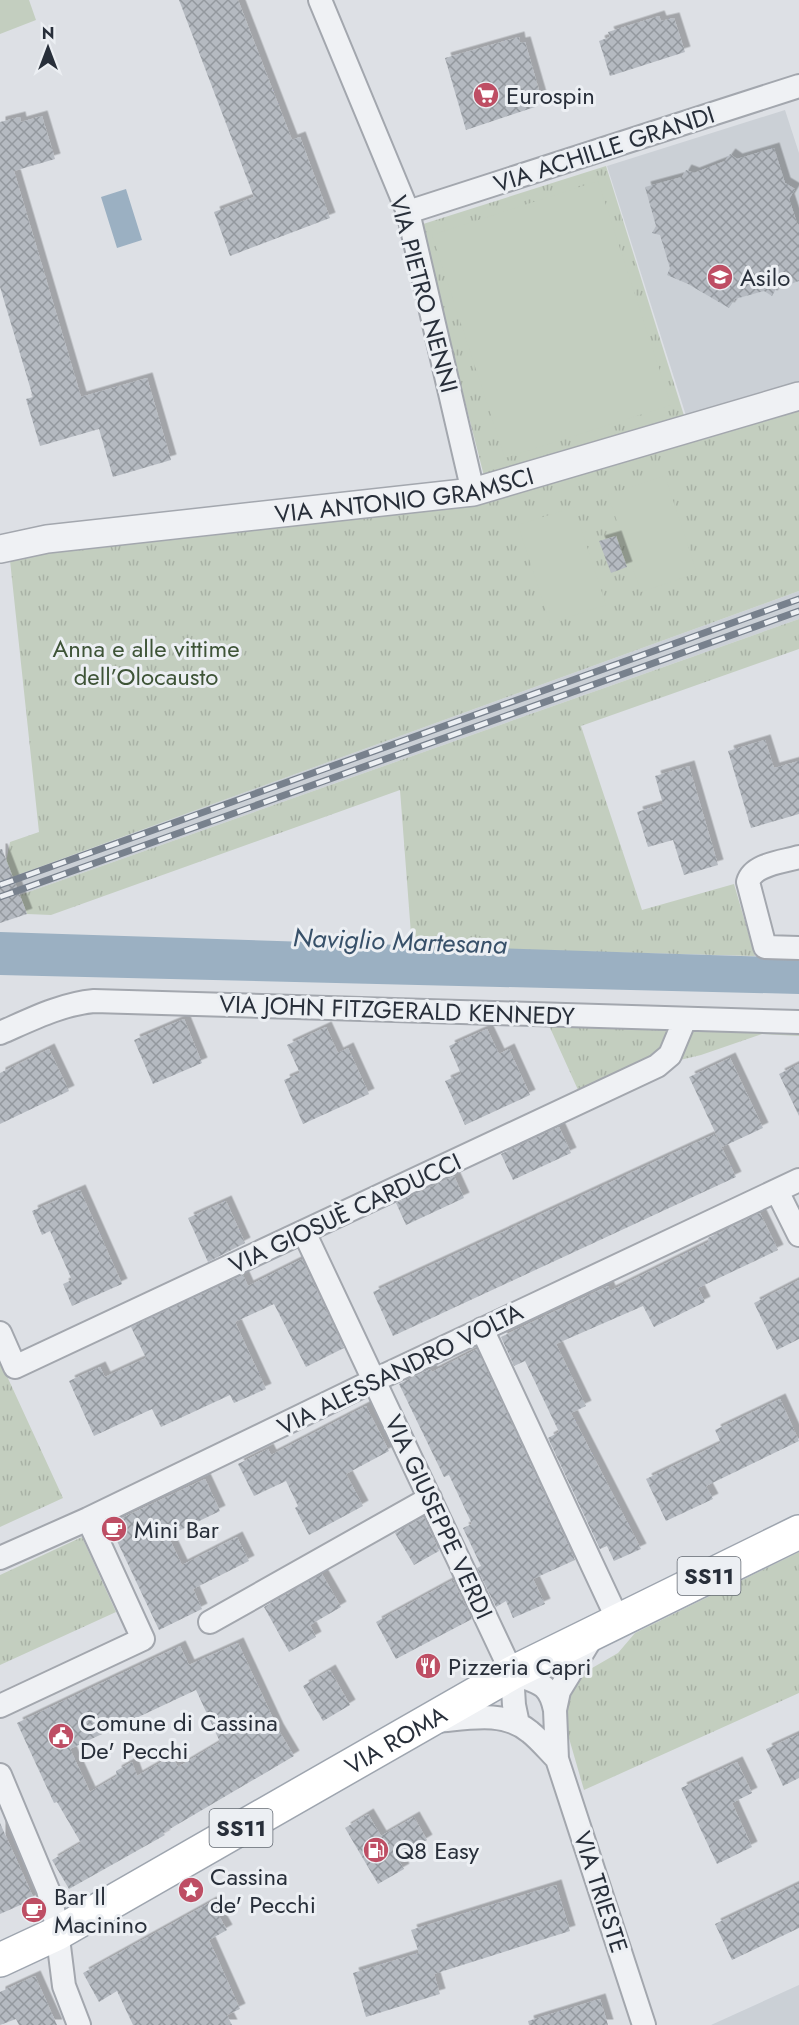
<svg xmlns="http://www.w3.org/2000/svg" width="799" height="2025" viewBox="0 0 799 2025" font-family="Jost,sans-serif">
  <style>
    .built { fill: #cbd0d6 }
    .grass { fill: url(#grass-tufts) }
    .pitch { fill: #c3cebf }
    .water { fill: #9bb0c2 }
    .building { fill: url(#building-cross-hatch); fill-rule: evenodd; filter: url(#shadow) }
    .lines { fill: none; stroke-linecap: round; stroke-linejoin: round }
    .minor-casing { stroke: #a3a7ae; stroke-width: 26 }
    .tertiary-casing { stroke: #a3a7ae; stroke-width: 30 }
    .primary-casing { stroke: #9ea5af; stroke-width: 36 }
    .minor { stroke: #eff1f4; stroke-width: 22 }
    .tertiary { stroke: #eff1f4; stroke-width: 27 }
    .primary { stroke: #fff; stroke-width: 33 }
    .rail-casing { stroke: #78818d; stroke-width: 7 }
    .rail { stroke: #eceff3; stroke-width: 4.5; stroke-dasharray: 14; stroke-linecap: butt }
    .labels { text-anchor: middle; dominant-baseline: central; stroke-width: 6; stroke-linejoin: round; paint-order: stroke }
    .shield { fill: #eceff3; stroke: #636972; stroke-width: 1.5 }
    .shield-label { font-size: 22px; font-weight: bold; fill: #282f3a }
    .poi-label { font-size: 24px; fill: #282f3a; stroke: #eceff3; text-anchor: start }
    .street-label { font-size: 24px; fill: #282f3a; stroke: #eceff3 }
    .park-label { font-size: 24px; fill: #3e5437; stroke: #eceff3 }
    .water-label { font-size: 26px; font-style: italic; fill: #375069; stroke: #eceff3 }
  </style>
  <defs>
    <pattern id="grass-tufts" width="24" height="20" patternUnits="userSpaceOnUse" patternTransform="scale(1.5)"><rect width="24" height="20" fill="#c3cebf"/><path d="M3 7l-1-3M5 7V3M7 7l1-3M15 17l-1-3M17 17v-4M19 17l1-3" fill="none" stroke="#a8b1a5"/></pattern>
    <pattern id="building-cross-hatch" width="8" height="8" patternUnits="userSpaceOnUse" patternTransform="scale(1.5)"><rect width="8" height="8" fill="#b5bac1"/><path d="M0 0l8 8M0 8l8-8" fill="none" stroke="#93989e"/></pattern>
    <filter id="shadow"><feDropShadow dx="5.5" dy="-5.5" stdDeviation="0" flood-color="#0004"/></filter>
  </defs>
  <rect width="100%" height="100%" fill="#dde0e5"/>
  <path class="built" d="M785,110L799,153V387L688,422L607,166Z
    M799,591V619L20,895L12,877Z
    M799,1985V2025H711Z"/>
  <path class="grass" d="M606,166L686,422L484,476L420,225Z
    M799,402V591L12,877L6,862L10,842L39,832L9,551L476,502Z
    M799,619V649L581,726L642,910L734,884L755,956L412,947L400,790L51,915L27,914L20,895Z
    M542,1010L799,1018V1036L762,1034L701,1055L663,1064L583,1101Z
    M0,1361L63,1498L0,1527Z
    M82,1537L116,1612L0,1665V1575Z
    M799,1552V1693L584,1790L564,1721L565,1700L580,1675L618,1653L635,1633Z"/>
  <path class="pitch" d="M0,0H29L36,20L0,34Z
    M598,181L671,405L505,458L432,235Z
    M665,476L697,573L641,592L608,495Z
    M574,507L606,605L550,623L518,525Z"/>
  <path class="water" d="M126,189L142,240L117,248L101,197Z
    M0,932L799,958V994L0,975Z"/>
  <path class="building" d="M179,0H238L292,140L300,137L330,218L230,256L214,212L254,197Z
    M659,16L661,21L674,18L685,52L610,76L599,41L610,37L608,32Z
    M519,37L520,43L525,42L541,97L536,98L538,106L466,130L445,58Z
    M42,116L55,159L14,171L81,397L147,378L171,460L113,477L99,429L40,446L26,399L33,397L0,287V122L20,117L21,122Z
    M774,148L785,183L795,189L789,199L797,223L799,225V281L776,289L772,296L764,291L735,299L729,308L688,284L667,275L670,268L660,235L652,233L656,226L645,187L682,177L686,170L694,173L725,161L730,154L737,159Z
    M616,536L627,567L611,573L599,541Z
    M765,740L774,768L799,761V814L751,828L728,751Z
    M689,766L718,865L684,875L673,840L648,847L637,812L663,804L655,776Z
    M0,849H2L27,914L0,923Z
    M184,1019L202,1063L153,1084L134,1040Z
    M326,1027L338,1053L348,1048L369,1094L303,1124L284,1080L300,1073L287,1045Z
    M487,1029L499,1054L509,1049L530,1095L465,1125L445,1081L461,1074L449,1046Z
    M49,1049L69,1091L0,1124V1073Z
    M730,1058L763,1128L722,1147L689,1077Z
    M799,1064V1116L779,1074Z
    M559,1127L571,1153L513,1180L501,1154Z
    M715,1134L736,1177L393,1336L373,1292Z
    M454,1176L464,1198L406,1225L396,1203Z
    M80,1190L122,1284L72,1306L63,1284L72,1280L50,1231L42,1235L32,1211Z
    M226,1201L245,1243L208,1262L188,1218Z
    M760,1213L778,1250L698,1288L705,1302L654,1327L643,1306L556,1344L586,1406L571,1413L641,1549L614,1561L607,1546L600,1549L548,1438L559,1432L525,1361L514,1366L501,1337L608,1286L610,1291L709,1242L708,1238Z
    M302,1259L344,1348L306,1367L274,1304L235,1322L266,1389L234,1403L230,1395L161,1427L152,1409L94,1436L69,1381L100,1367L105,1377L146,1358L131,1327L243,1275L248,1286Z
    M799,1280V1339L777,1350L754,1303Z
    M477,1349L575,1560L533,1579L545,1604L513,1618L506,1601L496,1607L477,1568L481,1566L463,1528L472,1524L449,1475L444,1477L399,1384L430,1369L432,1372Z
    M780,1399L799,1441L706,1486L713,1499L666,1521L646,1479L721,1443L715,1430Z
    M366,1406L389,1451L346,1474L363,1506L309,1535L295,1508L298,1506L286,1481L254,1496L238,1464L268,1449L271,1455Z
    M205,1479L220,1511L168,1536L182,1565L237,1537L249,1561L193,1589L202,1609L159,1630L109,1524Z
    M424,1517L439,1551L414,1565L395,1533Z
    M322,1574L341,1607L310,1625L316,1637L289,1652L264,1607Z
    M453,1580L472,1619L396,1659L376,1622Z
    M238,1643L278,1729L294,1756L163,1833L165,1835L69,1889L52,1860L81,1843L57,1802L54,1803L17,1723L180,1646L189,1665ZM196,1690L220,1742L178,1767L172,1756L137,1776L132,1762L116,1771L117,1776L90,1792L70,1749Z
    M330,1670L350,1705L323,1721L303,1686Z
    M799,1734V1778L783,1786L766,1749Z
    M737,1762L752,1793L732,1803L752,1847L717,1864L681,1788Z
    M368,1814L381,1836L414,1817L427,1840L397,1858L404,1869L378,1884L345,1828Z
    M0,1823L34,1899L0,1914Z
    M799,1884V1928L732,1960L715,1924Z
    M556,1885L570,1931L434,1974L440,1994L366,2017L353,1973L419,1953L411,1930Z
    M211,1902L227,1930L209,1940L240,2009L227,2015L232,2025H133L117,1991L99,2002L83,1973Z
    M35,1976L57,2025H19L16,2019L0,2025V1992Z
    M600,1999L608,2025H529L528,2021Z"/>
  <g class="lines">
    <g class="minor-casing">
      <path id="minor" d="M320,0L408,212L473,492
        M408,212L799,86
        M799,857C783,862 753,864 748,882L765,947L799,948
        M0,1033C30,1020 61,1004 94,1001L799,1022
        M777,1191L799,1235
        M304,1232L512,1673L514,1705L518,1724
        M482,1329L618,1620
        M0,1333L15,1367L657,1066L670,1055L685,1019
        M0,1558L88,1519L375,1380L799,1180
        M210,1622L430,1498
        M594,1634L559,1691L555,1710L557,1759L644,2025
        M512,1673C537,1683 549,1681 555,1710
        M0,1706L143,1639L88,1519
        M438,1721C469,1718 504,1710 530,1732C540,1740 548,1750 557,1759
        M0,1775L48,1890L56,1922L64,1986L79,2025"/>
    </g>
    <g class="tertiary-casing">
      <g id="tertiary">
        <path id="s1" d="M0,549L47,539L473,492L799,396"/>
      </g>
    </g>
    <g class="primary-casing">
      <g id="primary">
        <path id="s2" d="M0,1960L58,1933L512,1673L799,1532"/>
      </g>
    </g>
    <use href="#minor" class="minor"/>
    <use href="#tertiary" class="tertiary"/>
    <use href="#primary" class="primary"/>
    <g class="rail-casing">
      <path id="rail" d="M0,885L799,599
        M0,897L799,611"/>
    </g>
    <use href="#rail" class="rail"/>
  </g>
  <defs>
    <g id="supermarket-disc" transform="scale(1.35)"><circle r="9.5" fill="#be4e64" stroke="#eceff3"/><path d="M-6-5.5h2.5l.6 2H6L4.5 2H-2.5L-4.4-4H-6ZM-1.5 3.2a1.3 1.3 0 1 0 .1 0ZM3 3.2a1.3 1.3 0 1 0 .1 0Z" fill="#fff"/></g>
    <g id="school-disc" transform="scale(1.35)"><circle r="9.5" fill="#be4e64" stroke="#eceff3"/><path d="M0-5L7-2L0 1L-7-2ZM-4 1L0 2.5L4 1V4Q0 6-4 4Z" fill="#fff"/></g>
    <g id="cafe-disc" transform="scale(1.35)"><circle r="9.5" fill="#be4e64" stroke="#eceff3"/><path d="M-5.5-4.5H6V0H3Q3 3.5 0 3.5H-2.5Q-5.5 3.5-5.5 0ZM3-3.2v2h1.7v-2ZM-6 4.5H4V6H-6Z" fill="#fff"/></g>
    <g id="restaurant-disc" transform="scale(1.35)"><circle r="9.5" fill="#be4e64" stroke="#eceff3"/><path d="M-5-6h1v4h1v-4h1v4h1v-4h1v5L-1.5 .5V6h-2V.5L-5-1ZM5-6V6H3V1.5H1.5Q1.5-4 5-6Z" fill="#fff"/></g>
    <g id="civic-disc" transform="scale(1.35)"><circle r="9.5" fill="#be4e64" stroke="#eceff3"/><path d="M-.6-6.5H3V-4.5H.6V-3L4-1V1h2V6H-6V1h2V-1L-.6-3ZM-1.2 2.5V6h2.4V2.5Z" fill="#fff"/></g>
    <g id="fuel-disc" transform="scale(1.35)"><circle r="9.5" fill="#be4e64" stroke="#eceff3"/><path d="M-5.5-6h7V0h2V4h1.3V-2.5L3-4.5l.8-.8L6-3V5H2.5V1h-1V6h-7ZM-4.2-4.7v3.2H.2V-4.7Z" fill="#fff"/></g>
    <g id="sight-disc" transform="scale(1.35)"><circle r="9.5" fill="#be4e64" stroke="#eceff3"/><path d="M0-6L1.8-2.2L6-1.7L2.9 1.2L3.7 5.4L0 3.3L-3.7 5.4L-2.9 1.2L-6-1.7L-1.8-2.2Z" fill="#fff"/></g>
  </defs>
  <g fill-rule="evenodd">
    <use href="#supermarket-disc" x="486" y="95"/>
    <use href="#school-disc" x="720" y="277"/>
    <use href="#cafe-disc" x="114" y="1529"/>
    <use href="#restaurant-disc" x="428" y="1666"/>
    <use href="#civic-disc" x="61" y="1736"/>
    <use href="#fuel-disc" x="376" y="1850"/>
    <use href="#sight-disc" x="191" y="1890"/>
    <use href="#cafe-disc" x="34" y="1910"/>
  </g>
  <g class="labels">
    <g class="shield">
      <rect x="677.5" y="1557" width="63" height="38" rx="4.5"/>
      <rect x="209.5" y="1809" width="63" height="38" rx="4.5"/>
    </g>
    <g class="shield-label">
      <text x="709" y="1576">SS11</text>
      <text x="241" y="1828">SS11</text>
    </g>
    <g class="poi-label">
      <text x="506" y="95">Eurospin</text>
      <text x="740" y="277">Asilo</text>
      <text x="134" y="1529">Mini Bar</text>
      <text x="448" y="1666">Pizzeria Capri</text>
      <text x="80" y="1722">Comune di Cassina<tspan x="80" dy="28">De' Pecchi</tspan></text>
      <text x="395" y="1850">Q8 Easy</text>
      <text x="210" y="1876">Cassina<tspan x="210" dy="28">de' Pecchi</tspan></text>
      <text x="54" y="1896">Bar Il<tspan x="54" dy="28">Macinino</tspan></text>
    </g>
    <g class="street-label">
      <text transform="translate(604 149) rotate(-18)">VIA ACHILLE GRANDI</text>
      <text transform="translate(424 294) rotate(75)">VIA PIETRO NENNI</text>
      <text stroke="none"><textPath href="#s1" startOffset="408">VIA ANTONIO GRAMSCI</textPath></text>
      <text transform="translate(397 1010) rotate(2)">VIA JOHN FITZGERALD KENNEDY</text>
      <text transform="translate(345 1213) rotate(-25)">VIA GIOSUÈ CARDUCCI</text>
      <text transform="translate(400 1369) rotate(-26)">VIA ALESSANDRO VOLTA</text>
      <text transform="translate(439 1517) rotate(65)">VIA GIUSEPPE VERDI</text>
      <text stroke="none"><textPath href="#s2" startOffset="453">VIA ROMA</textPath></text>
      <text transform="translate(601 1892) rotate(72)">VIA TRIESTE</text>
    </g>
    <g class="park-label">
      <text x="146" y="648">Anna e alle vittime<tspan x="146" dy="28">dell’Olocausto</tspan></text>
    </g>
    <g class="water-label">
      <text transform="translate(400 941) rotate(2)">Naviglio Martesana</text>
    </g>
  </g>
  <g transform="translate(48 48)" stroke="#eceff3" stroke-width="4.5" paint-order="stroke">
  <path d="M0-4.5L10 22L0 15L-10 22Z" fill="#282f3a"/>
  <text y="-9" font-size="16" font-weight="bold" text-anchor="middle" fill="#282f3a">N</text>
  </g>
</svg>
